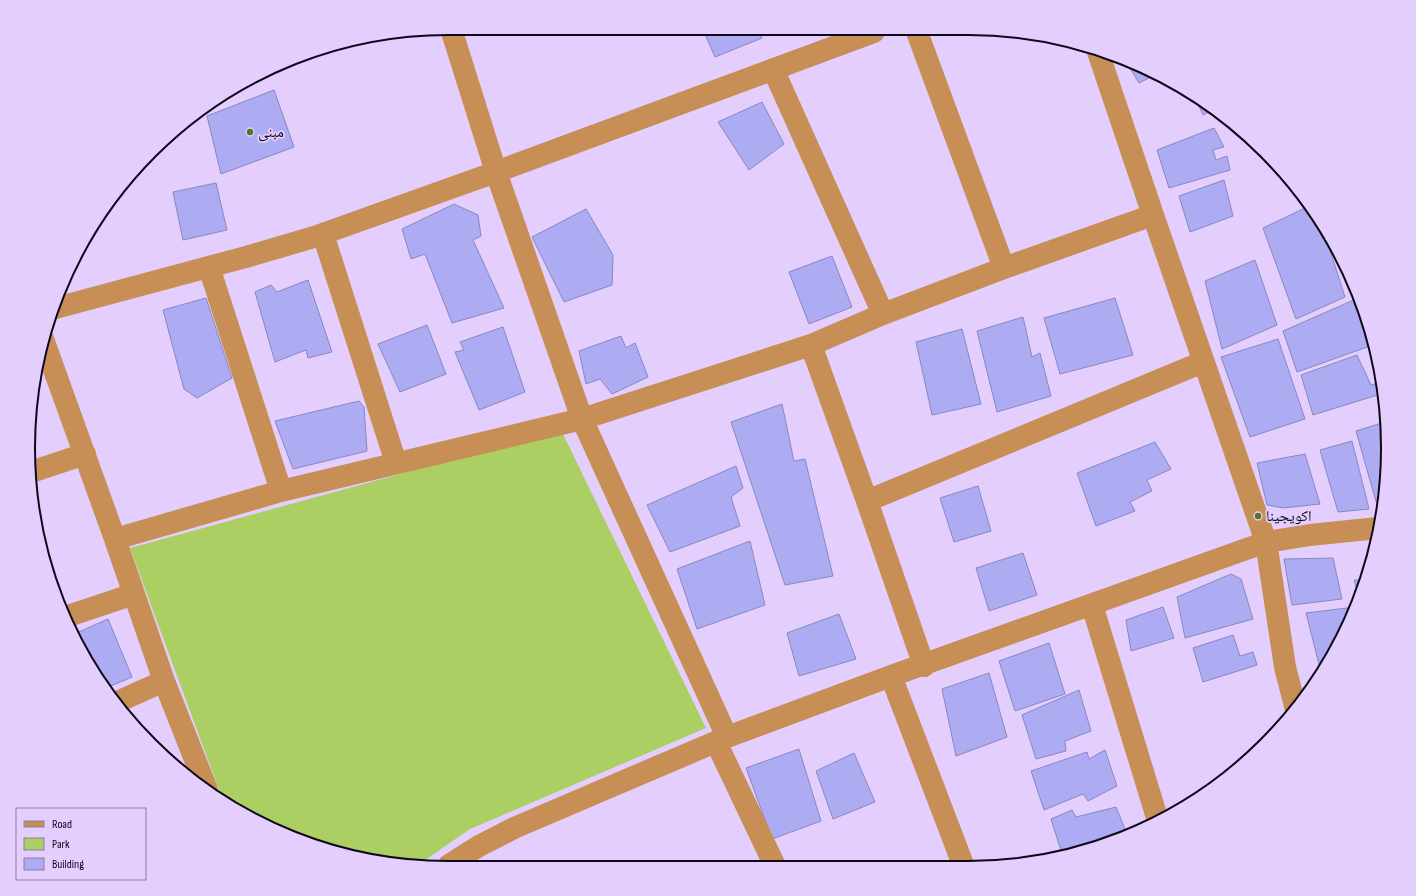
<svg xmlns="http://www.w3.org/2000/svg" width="1416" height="896" viewBox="0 0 1416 896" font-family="'Sofia Sans Condensed','Noto Naskh Arabic',sans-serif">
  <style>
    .green { fill: #abcf63 }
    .building { fill: #adacf2; stroke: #8887c0 }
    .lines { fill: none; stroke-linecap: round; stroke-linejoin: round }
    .street { stroke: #c78e55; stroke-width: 22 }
    .poi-dot { fill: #5a7324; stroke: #e3cefe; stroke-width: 1.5 }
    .labels { text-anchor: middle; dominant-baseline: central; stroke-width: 3.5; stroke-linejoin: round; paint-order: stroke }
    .poi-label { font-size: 15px; fill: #10071a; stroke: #e3cefe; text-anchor: start }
    .rim { fill: none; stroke: #10071a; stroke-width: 2 }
  </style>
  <rect width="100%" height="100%" fill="#e3cefe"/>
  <path class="green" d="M561,430L706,728L470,829L418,865L393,864L287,836L222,798L130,548Z"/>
  <path class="building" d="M704,32H760L762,38L715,57Z
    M1139,66L1155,75L1139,83L1130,68Z
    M274,90L294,147L221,174L207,116Z
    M1196,99L1214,109L1203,115Z
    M762,102L784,144L749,170L718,122Z
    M1214,128L1224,147L1213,150L1216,160L1227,156L1230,170L1169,188L1157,150Z
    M1224,180L1233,216L1190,232L1179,196Z
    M216,183L227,230L183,240L173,192Z
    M454,204L478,215L481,236L473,240L504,308L452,323L425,254L411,259L402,229Z
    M1309,206L1321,222L1345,297L1296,319L1263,228Z
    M586,209L613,255L612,285L564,302L532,237Z
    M832,256L852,307L809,324L789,272Z
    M1255,260L1277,325L1222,349L1205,281Z
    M308,280L332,352L308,358L306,350L275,362L255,292L271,285L277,292Z
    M206,298L232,378L197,398L184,389L163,310Z
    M1115,298L1133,355L1060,374L1044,318Z
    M1356,299L1373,345L1297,372L1283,331Z
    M1023,317L1032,357L1040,353L1051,396L997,412L977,331Z
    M427,325L446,374L400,392L378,344Z
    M503,327L525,392L479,410L455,352L464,350L460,342Z
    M962,329L981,404L932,415L916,342Z
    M621,336L626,348L635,343L648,377L612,394L600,379L586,384L579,351Z
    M1278,339L1305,419L1250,437L1221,357Z
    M1357,355L1371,385L1382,382L1384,393L1313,415L1301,375Z
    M359,401L364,407L367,451L293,469L275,421Z
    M782,404L794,461L805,459L833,576L785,585L731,422Z
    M1385,422L1387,476L1382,504L1377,505L1356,431Z
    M1352,441L1369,509L1338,512L1320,450Z
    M1155,442L1171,469L1147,480L1152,491L1130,502L1135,511L1096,526L1077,473Z
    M1305,454L1320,504L1283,508L1267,505L1257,463Z
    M736,466L743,488L731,497L740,526L670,552L647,505Z
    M978,486L991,531L954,542L940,498Z
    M750,541L765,605L697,629L677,569Z
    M1023,553L1037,595L989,611L976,568Z
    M1333,558L1342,599L1292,605L1284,559Z
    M1231,574L1241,579L1253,619L1185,638L1177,597Z
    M1354,580H1365L1359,596Z
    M1163,607L1174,638L1131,651L1126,620Z
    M1355,607L1345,634L1321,672L1306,613Z
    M839,614L856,659L799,676L787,633Z
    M108,619L132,677L104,689L99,682L72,635Z
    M1233,635L1240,656L1253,652L1257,665L1203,682L1193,648Z
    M1049,643L1065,694L1015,711L999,661Z
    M989,673L1007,737L956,756L942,689Z
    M1079,690L1091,731L1065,741L1066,751L1036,759L1022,715Z
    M799,749L821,821L772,839L746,768Z
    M1105,750L1117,786L1088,801L1083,794L1044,810L1031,771L1087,752L1089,759Z
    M854,753L875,802L833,819L816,771Z
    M1116,807L1127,834L1117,836L1118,839L1103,846L1075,851L1074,850L1062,854L1051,819L1072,810L1076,817Z"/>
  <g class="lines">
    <path class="street" d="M452,32L496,172L582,419L727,737
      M917,32L1004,268
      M1098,52L1153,215L1266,542L1285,667L1296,710
      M773,69L883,314
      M323,234L396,463
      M209,267L281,491
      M52,309L246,257L314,237L496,172L874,32
      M43,339L115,539L164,681L207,790
      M811,345L867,501L924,666
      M31,472L85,454
      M867,501L1203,362
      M115,539L281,491L582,419L811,345L883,314L1004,268L1153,215
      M1092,605L1158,821
      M65,617L134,594
      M891,676L964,867
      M115,703L164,681
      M716,742L775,866
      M449,865L479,846L514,828L727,737L891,676L1266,542L1310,535L1378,528"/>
  </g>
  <g class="poi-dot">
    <circle cx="250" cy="132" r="4"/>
    <circle cx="1258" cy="516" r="4"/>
  </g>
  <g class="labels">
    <g class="poi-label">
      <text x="258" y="132">مبنى</text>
      <text x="1266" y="516">اكويجينا</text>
    </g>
  </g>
  <path d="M0 0H1416V896H0ZM448 35H968A413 413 0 0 1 1381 448V448A413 413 0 0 1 968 861H448A413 413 0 0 1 35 448V448A413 413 0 0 1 448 35Z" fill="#e3cefe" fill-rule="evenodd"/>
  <path class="rim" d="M448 35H968A413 413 0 0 1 1381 448V448A413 413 0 0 1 968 861H448A413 413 0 0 1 35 448V448A413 413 0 0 1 448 35Z"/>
  <rect x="16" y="808" width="130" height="72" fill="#e3cefe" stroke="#8f7ea3"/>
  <rect x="24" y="821" width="20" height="6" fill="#c78e55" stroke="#8f7ea3"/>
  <text x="52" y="828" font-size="12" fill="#10071a">Road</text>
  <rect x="24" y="838" width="20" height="12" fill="#abcf63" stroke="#8f7ea3"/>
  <text x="52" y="848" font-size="12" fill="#10071a">Park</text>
  <rect x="24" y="858" width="20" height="12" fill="#adacf2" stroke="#8f7ea3"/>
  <text x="52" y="868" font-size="12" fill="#10071a">Building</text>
</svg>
